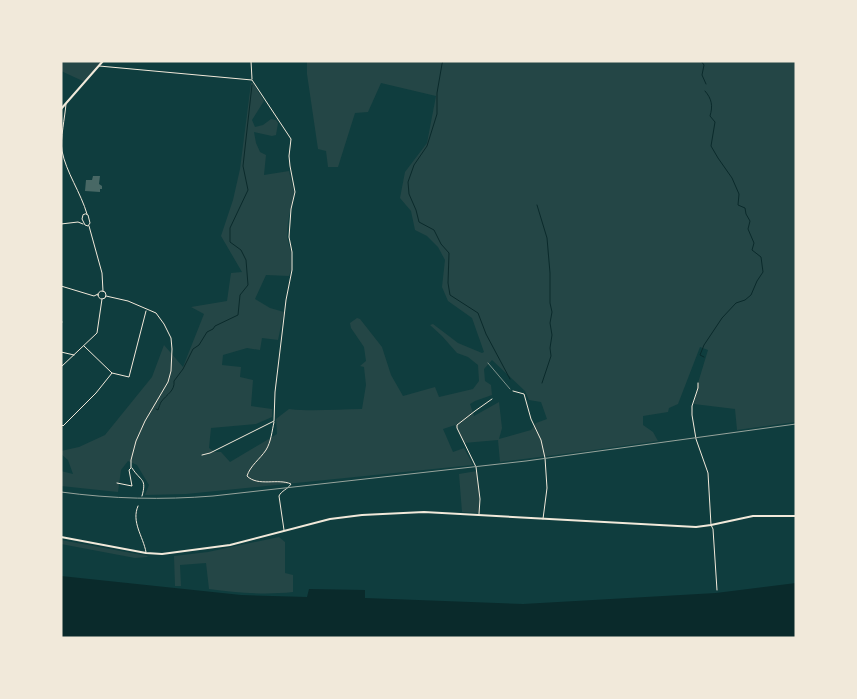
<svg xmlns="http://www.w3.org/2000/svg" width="857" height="699" viewBox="0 0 857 699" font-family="'DM Sans',sans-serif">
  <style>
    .green { fill: #244646; fill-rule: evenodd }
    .water { fill: #0a2a2b }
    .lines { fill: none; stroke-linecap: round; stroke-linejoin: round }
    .stream { stroke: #0a2a2b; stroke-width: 1 }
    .building { fill: #486865 }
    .path { stroke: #f1e9da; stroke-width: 0.5 }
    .minor { stroke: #f1e9da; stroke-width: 1 }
    .tertiary { stroke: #f1e9da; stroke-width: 2 }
    .secondary { stroke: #f1e9da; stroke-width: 2 }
    .rail { stroke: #97a49c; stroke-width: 1 }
  </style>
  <rect width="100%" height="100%" fill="#0f3d3e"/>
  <path class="green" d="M61,61H103L85,82L61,71Z
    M307,61H796V422L737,430L735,409L694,404L698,383L708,350L700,347L678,404L669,408L668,412L643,416V425L653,432L658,441L587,451L500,462L498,440L464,443L455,425L443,429L453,452L464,448L473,465L186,494L145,495L149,485L137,465L128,461L121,470L118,492L61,486V471L73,474L68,460L61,454V451L79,447L105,435L152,377L164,345L183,367L204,314L191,307L227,301L231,273L242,272L221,236L233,200L240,169L251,83H253L264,101L252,120L255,127L263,125L271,119L276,120L278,123L276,135L272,136L254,132L256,143L260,152L266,155L264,175L289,171L294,192L288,222L287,237L291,252V270L289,276L266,275L255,299L270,308L284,312L278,340L262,338L260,350L247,348L223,355L222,365L241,367L240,377L253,380L251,406L272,409V417L256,424L211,428L209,448L215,452H221L230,462L277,434L276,419L289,409C313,412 338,409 362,409L366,385L364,367L360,366L366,361L364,347L351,328L350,323L357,318L360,319L382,347L391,375L403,396L435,387L439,397L473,389L479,381L478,365L468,357L457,353L442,336L430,325L433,324L458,343L482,353L484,352L472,318L448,301L442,287L445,260L438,247L427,236L415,230L411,211L400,198L405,172L427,143L436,96L381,83L368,112L355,113L338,167H328L326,151L318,149L307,74ZM492,360L525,391L529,400L541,402L547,419L536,423L531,430L499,439L502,428L499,402L474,416L470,404L475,401L492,395L491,385L485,381L484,369Z
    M477,471L480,499L479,513L462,512L459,474Z
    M279,537L285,542V573L293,575V592C266,595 237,593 209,589L206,563L180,565L181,586H175L174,556L208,552Z
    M61,540L148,556L147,557L135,558L61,544Z"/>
  <path class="water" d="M61,576L241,595L307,597L309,589L365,590V598L523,604L716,593L796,583V636L791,638H61Z"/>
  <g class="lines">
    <path class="stream" d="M443,61L442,64L437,93V114L427,146L414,165L408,182L409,194L416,210L419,222L434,230L441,244L449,253L448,283L450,295L478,313L486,334L510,379
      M701,61L704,65L702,75L706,84
      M537,205L547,238L550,273V303L552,312L550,323L552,335L550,348L551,356L542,383
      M704,357L700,355L704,345L722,318L736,303L745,300L751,295L757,281L763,272L761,257L752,250L754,243L748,229L750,221L746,214L745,208L738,205L739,194L732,178L718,158L711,146L715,122L710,116C713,106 712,99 705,91
      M156,409L158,410C159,407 160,404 161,402C167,394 175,391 174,381L183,369L193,349L199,345L207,332L213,329L215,326L238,315L240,295L248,285L246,260L241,250L230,242V228L248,190L243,166L252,85"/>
  </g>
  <path class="building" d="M93,176H100L99,184L102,186V189H100V192L85,191L86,180H92Z"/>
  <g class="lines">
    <path class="path" d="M488,363L510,389"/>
    <path class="minor" d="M251,61L252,79
      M99,66L252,80L291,139L289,156L290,166L295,192L291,209L289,237L292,252V270L286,300L282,334L275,392L274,421L210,453L202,455
      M66,104C65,117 60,139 62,151C66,172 81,193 87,214
      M86,214L88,215L90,223L88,226L85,225L82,219L83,215Z
      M61,224L78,222L83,224
      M89,226L102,273L103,291
      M61,286L94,296L98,294
      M98 295a4 4 0 1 1 8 0a4 4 0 1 1-8 0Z
      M106,296L128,301L156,313L164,324L171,338L172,349L171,371L168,382L145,421L136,441L131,460V468L129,470L132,486L117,483
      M61,322H62
      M61,352L74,355
      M61,367L97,333L102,299
      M112,373L129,377L146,311
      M698,383V388L692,406V415L696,439L708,473L711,525L713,529L717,590
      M513,391L524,394L531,419L541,440L545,458L547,488L543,519
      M274,422C272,431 271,442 266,450C260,459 250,466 247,476C258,487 278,478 291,484C288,489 281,491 279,496L284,530
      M61,424L63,426L96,393L112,373L84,346
      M132,468C141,482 147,478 142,496
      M138,506C131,522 143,536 146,552
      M479,514L480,499L476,467L457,428V425L475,411L492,399"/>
    <path class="tertiary" d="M61,109L103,61"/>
    <path class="secondary" d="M61,537L146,553L162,554L230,545L330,519L362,515L424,512L696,527L711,525L753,516H796"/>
    <path class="rail" d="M61,492C112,499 163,500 213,496L526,461L796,424"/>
  </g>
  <rect width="857" height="699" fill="none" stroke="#f1e9da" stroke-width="125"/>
</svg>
